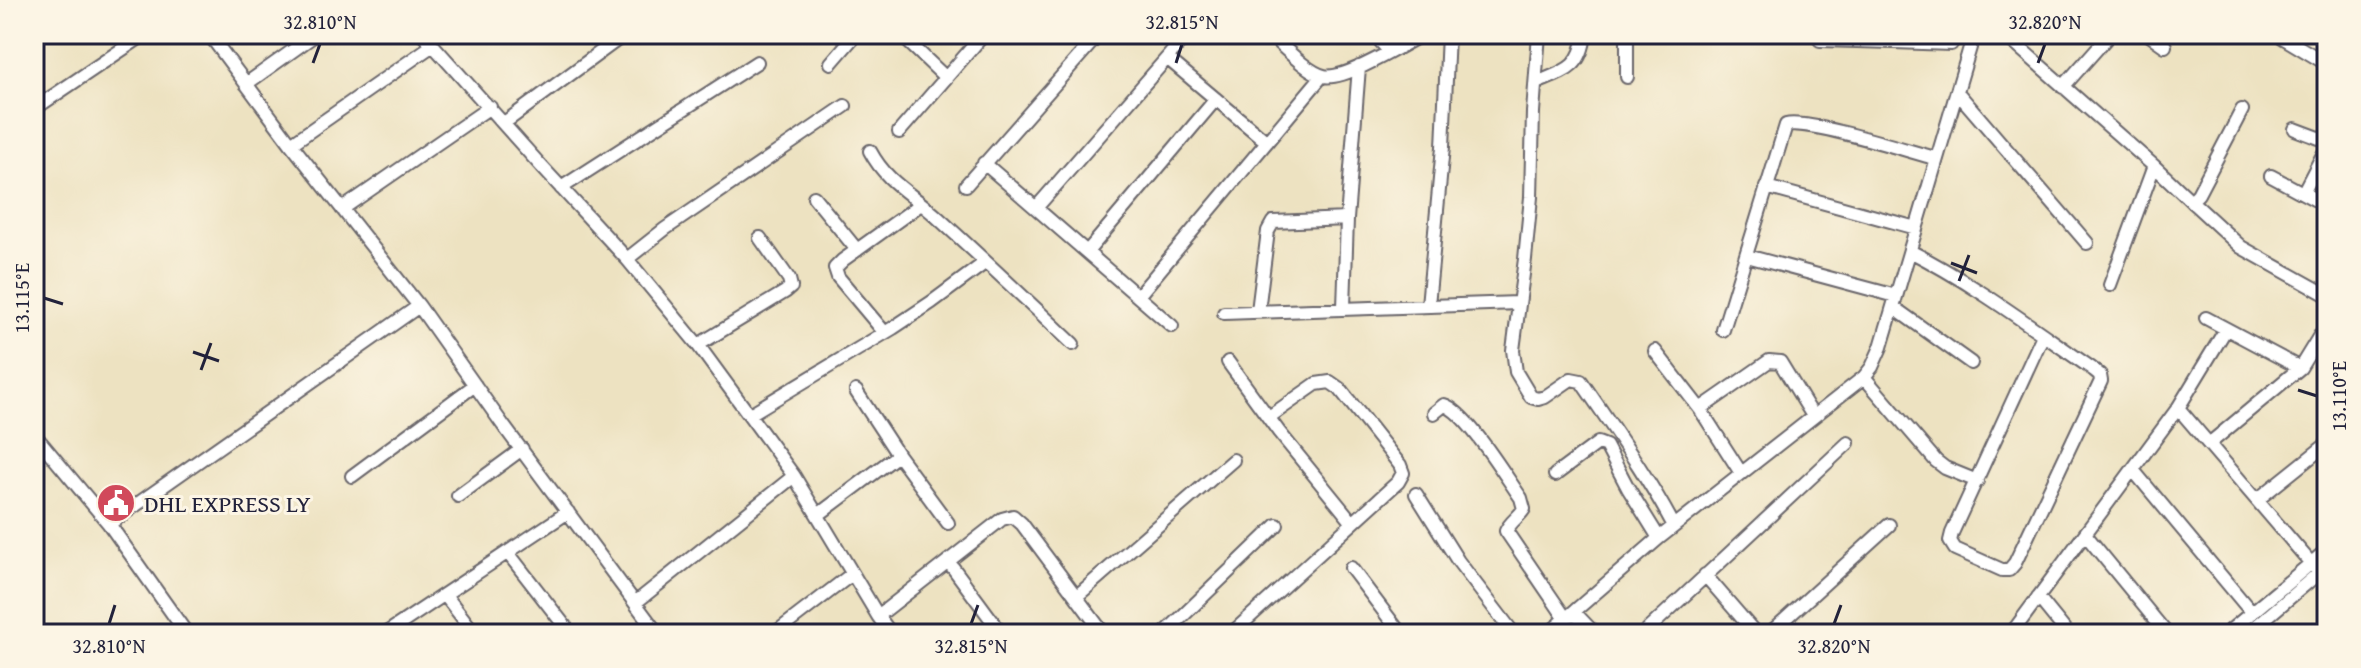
<svg xmlns="http://www.w3.org/2000/svg" width="2361" height="668" viewBox="0 0 2361 668" font-family="'Gentium Book Plus',serif">
  <style>
    .lines { fill: none; stroke-linecap: round; stroke-linejoin: round }
    .minor-casing { stroke: #69656a; stroke-width: 16 }
    .minor { stroke: #fff; stroke-width: 12 }
    .ticks { fill: none; stroke: #22223b; stroke-width: 3 }
    .labels { text-anchor: middle; dominant-baseline: central; stroke-width: 6; stroke-linejoin: round; paint-order: stroke }
    .poi-label { font-size: 24px; fill: #22223b; stroke: #fcf5e5; text-anchor: start }
    .neatline { fill: none; stroke: #22223b; stroke-width: 3 }
    .ticks-label { font-size: 20px; text-anchor: middle; fill: #22223b }
  </style>
  <rect width="100%" height="100%" fill="#fcf5e5"/>
  <filter id="ink" filterUnits="userSpaceOnUse"><feTurbulence type="fractalNoise" baseFrequency=".0125" numOctaves="2"/><feDisplacementMap in="SourceGraphic" scale="16" xChannelSelector="R" yChannelSelector="G"/><feConvolveMatrix kernelMatrix="1 2 1 2 8 2 1 2 1" color-interpolation-filters="sRGB"/></filter>
  <filter id="wash" filterUnits="userSpaceOnUse"><feTurbulence type="fractalNoise" baseFrequency=".006" numOctaves="4" result="noise"/><feDisplacementMap in="SourceGraphic" scale="32" xChannelSelector="R" yChannelSelector="G"/><feGaussianBlur stdDeviation="1.8" result="paint"/><feColorMatrix in="noise" values="0 0 0 0 0 0 0 0 0 0 0 0 0 0 0 0 0 1.4 0 .05"/><feComposite in="paint" operator="in"/></filter>
  <g filter="url(#wash)">
    <rect width="100%" height="100%" fill="#ede2c1"/>
  </g>
  <g filter="url(#ink)">
    <g class="lines">
      <g class="minor-casing">
        <path id="minor" d="M209,34L291,144L419,306L503,425L658,634
          M423,34L542,167L627,259L698,345L794,476L878,616L891,634
          M900,34L946,78
          M1187,34L1167,58L1267,142
          M1269,34C1283,46 1307,72 1324,76C1344,81 1404,44 1423,34
          M1374,34L1390,52
          M1539,34L1533,112L1531,197L1525,259L1513,350L1516,372L1531,397L1538,399L1545,397L1571,379L1581,381C1613,428 1647,475 1674,526
          M2004,34L2154,166L2191,201L2198,194L2242,110
          M2148,34L2165,46
          M2277,34L2327,64
          M1820,40L1894,42L1902,40L1905,34
          M1894,42L1951,44
          M831,63L856,34
          M1627,77V34
          M1536,83C1565,71 1581,69 1585,34
          M246,84L316,34
          M2063,87L2110,34
          M1957,92L2087,243
          M34,109L145,34
          M504,123L625,34
          M2295,129L2327,141
          M899,132L984,34
          M291,144L433,45
          M870,151C887,183 911,193 936,216C982,258 1028,301 1073,344
          M984,163L1172,326
          M2271,176L2327,206
          M966,185L1099,34
          M1766,187L1916,228
          M561,188L757,62
          M2303,193L2327,147
          M814,197L857,250
          M2191,201L2241,247L2327,295
          M1036,208L1167,58
          M342,209L490,107
          M1910,251C1975,284 2034,329 2094,370L2100,375L2101,381L2015,563L2009,570H2002L1955,549L1950,541L1952,533L2043,335
          M1087,252L1216,99
          M1747,256L1896,296
          M627,259L665,229L845,106
          M2110,285L2154,166
          M1138,296L1322,76
          M1428,305L1443,147L1448,34
          M1344,307L1347,219L1359,67
          M1893,307L1971,363
          M1258,311L1268,231L1273,222L1347,219
          M1224,313L1518,303
          M2206,318L2300,368
          M1723,330L1786,125C1808,119 1908,151 1935,158
          M885,333L838,277L835,268L843,260L921,204
          M698,345L785,292L791,287L789,279L760,238
          M1655,351L1700,409L1741,473
          M1228,362L1279,432L1353,523
          M1864,377L1936,461L1945,468L1977,481
          M856,391L898,455L948,523
          M2178,408L2327,582
          M1700,409L1769,361L1780,362L1813,416
          M1434,413L1444,405C1466,411 1506,477 1521,498L1524,509C1519,517 1510,522 1506,531L1566,619
          M750,414L893,328L932,302L986,262
          M34,434L109,524L187,634
          M2209,444L2300,368L2327,324
          M2133,470L2252,613
          M1555,475L1598,443L1606,446L1628,488L1659,538
          M352,476L475,385
          M1416,494L1458,561L1514,634
          M458,496L522,449
          M2257,500L2327,444
          M818,515L898,455
          M109,524L419,306
          M2085,534L2167,634
          M508,553L571,634
          M948,561L1002,634
          M1351,568L1401,634
          M1705,575L1756,634
          M445,595L475,634
          M1077,596L1233,460
          M2038,597L2068,634
          M635,603L794,476
          M1574,612L1595,634
          M878,616L1002,519L1013,516L1022,524L1104,634
          M385,634L568,512
          M774,634L852,574
          M1164,634L1277,525
          M1231,634L1398,482L1403,473L1400,465L1340,389L1330,382L1316,384L1269,417
          M1548,634L1659,538L1864,377L1872,367L1881,347L1974,34
          M1643,634L1848,443
          M1769,634L1889,525
          M2011,634L2178,408L2226,329
          M2226,634L2327,550
          M2247,634L2327,566"/>
      </g>
      <use href="#minor" class="minor"/>
    </g>
  </g>
  <path class="ticks" d="M313,63L320,44M1176,63L1182,44M2038,63L2045,44M1951,263L1977,273M1959,281L1969,255M44,298L63,304M193,352L219,361M201,370L211,343M2298,390L2317,396M109,624L115,605M971,624L978,605M1834,624L1841,605"/>
  <defs>
    <g id="civic-disc" transform="scale(2)"><circle r="9.5" fill="#d1495b" stroke="#fcf5e5"/><path d="M-.6-6.5H3V-4.5H.6V-3L4-1V1h2V6H-6V1h2V-1L-.6-3ZM-1.2 2.5V6h2.4V2.5Z" fill="#fff"/></g>
  </defs>
  <g fill-rule="evenodd">
    <use href="#civic-disc" x="116" y="503"/>
  </g>
  <g class="labels">
    <g class="poi-label">
      <text x="144" y="503">DHL EXPRESS LY</text>
    </g>
  </g>
  <rect width="2361" height="668" fill="none" stroke="#fcf5e5" stroke-width="88"/>
  <rect x="44" y="44" width="2273" height="580" class="neatline"/>
  <g class="ticks-label">
    <text x="320" y="29">32.810°N</text>
    <text x="1182" y="29">32.815°N</text>
    <text x="2045" y="29">32.820°N</text>
    <text transform="translate(22 298) rotate(-90)" y="7">13.115°E</text>
    <text transform="translate(2339 396) rotate(-90)" y="7">13.110°E</text>
    <text x="109" y="653">32.810°N</text>
    <text x="971" y="653">32.815°N</text>
    <text x="1834" y="653">32.820°N</text>
  </g>
</svg>
